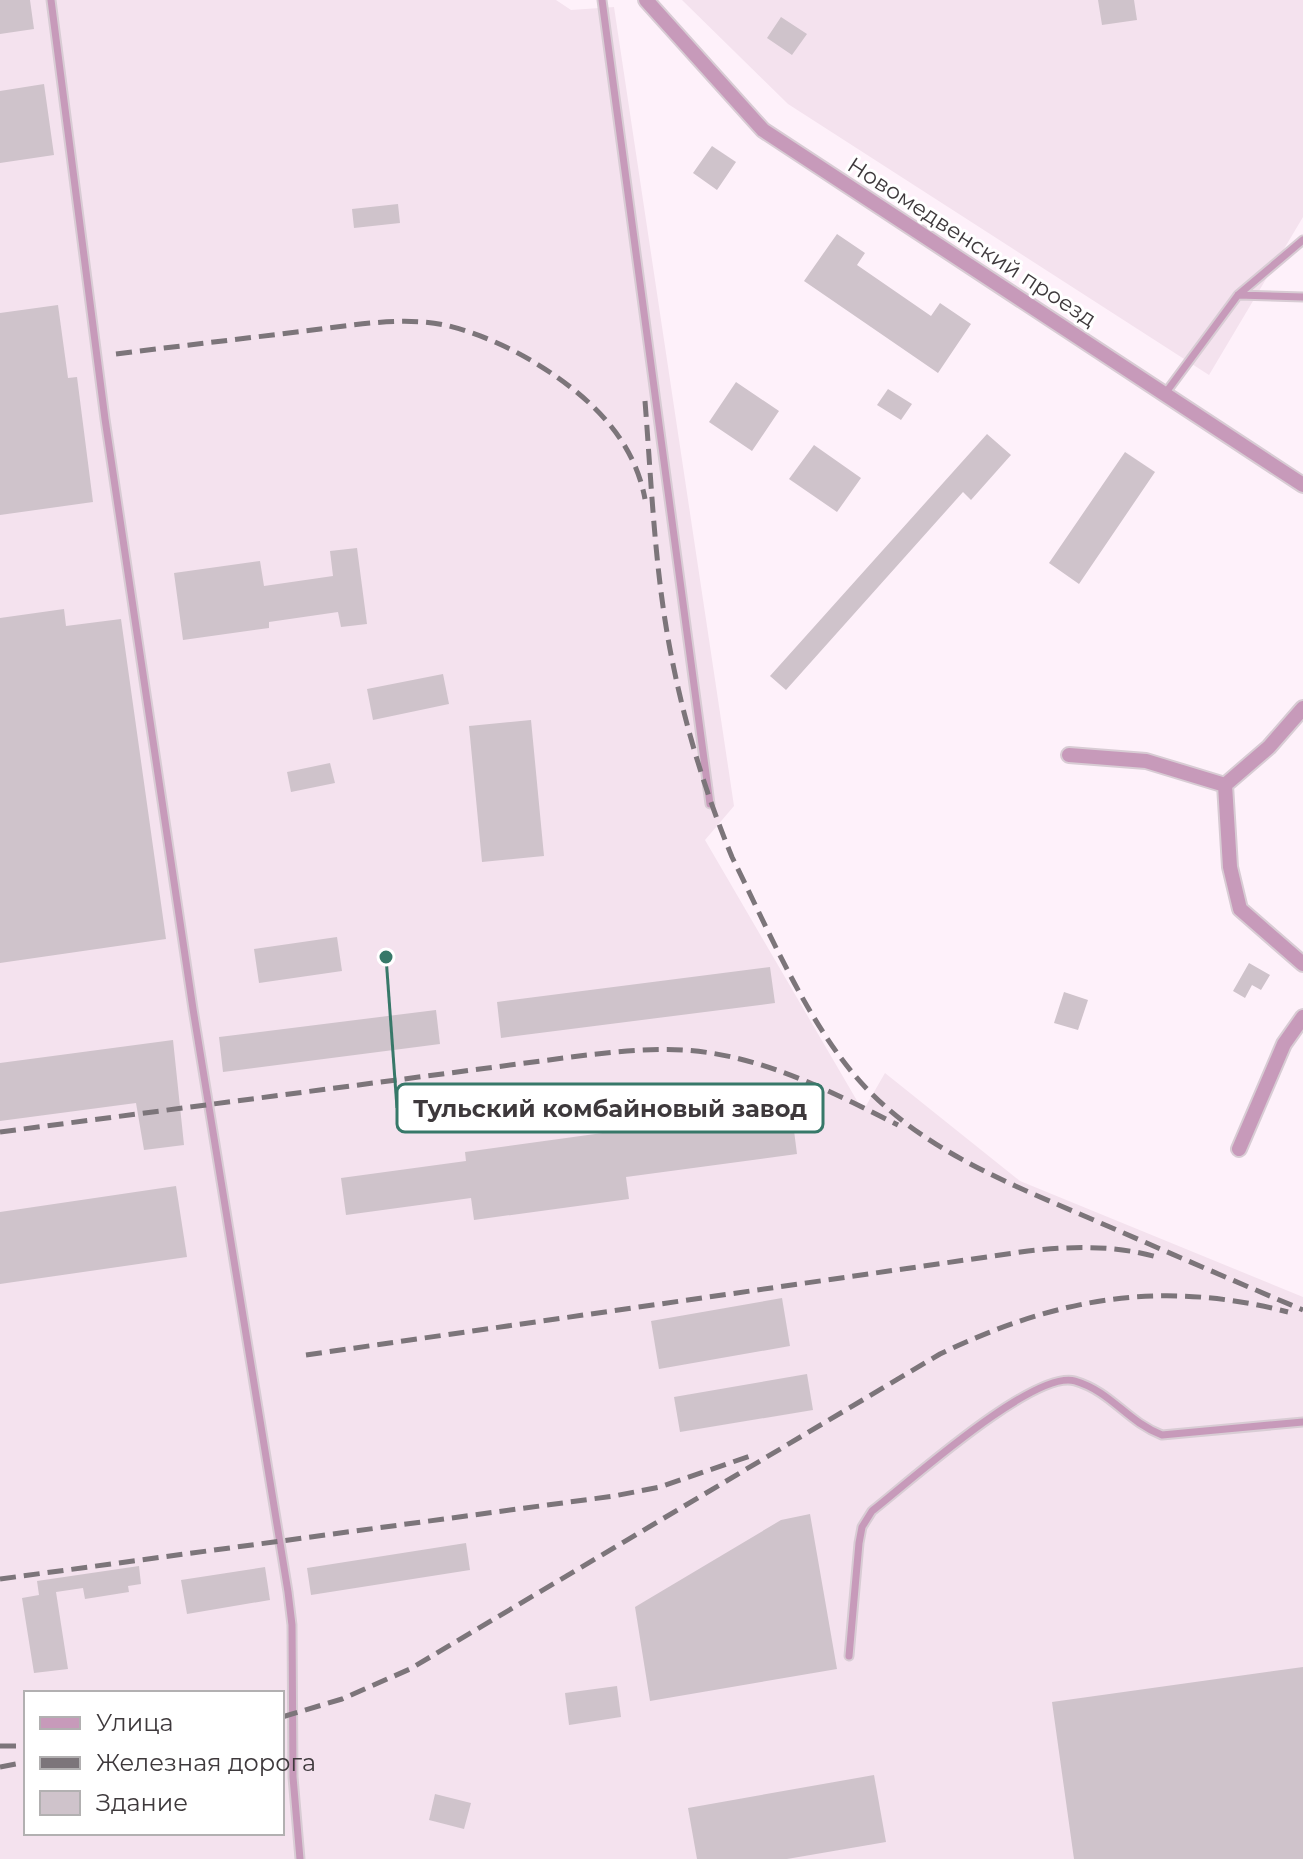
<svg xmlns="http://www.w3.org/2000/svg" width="1303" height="1859" viewBox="0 0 1303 1859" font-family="Montserrat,sans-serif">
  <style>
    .built { fill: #f4e2ee; fill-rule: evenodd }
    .building { fill: #cfc3cb }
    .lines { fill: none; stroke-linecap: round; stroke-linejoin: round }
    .lane-casing { stroke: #d8ccd4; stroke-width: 11 }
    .street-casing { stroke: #d8ccd4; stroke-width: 18 }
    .lane { stroke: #c79aba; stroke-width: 7 }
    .street { stroke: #c79aba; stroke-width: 14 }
    .rail { stroke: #7c757a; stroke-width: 5; stroke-dasharray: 16 8; stroke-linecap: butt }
    .labels { text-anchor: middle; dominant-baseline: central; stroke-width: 6; stroke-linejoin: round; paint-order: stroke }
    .street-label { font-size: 22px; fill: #3e393c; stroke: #fff }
    .leader { fill: none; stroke: #377869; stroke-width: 3 }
    .callout-dot { fill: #377869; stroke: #fff; stroke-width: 3 }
    .callout { fill: #fff; stroke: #377869; stroke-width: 3 }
    .callout-label { font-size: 24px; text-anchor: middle; font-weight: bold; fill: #3e393c }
  </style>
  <rect width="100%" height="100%" fill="#fef1fa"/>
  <path class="built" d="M0,0H556L571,10L614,7L734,806L705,840L863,1111L885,1073L1020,1181L1303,1297V1859H0ZM26,1693H282V1833H26Z
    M682,0H1303V217L1209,375L788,104Z"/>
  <path class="building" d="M0,0H30L34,29L0,34Z
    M1098,0H1134L1137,20L1102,25Z
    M781,17L807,34L792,55L767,38Z
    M44,84L54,155L0,163V91Z
    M712,146L736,162L717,190L693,173Z
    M398,204L400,223L354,228L352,209Z
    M837,234L865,253L857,265L931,316L940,303L971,324L938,373L804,281Z
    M58,305L68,378L77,377L93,502L0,515V313Z
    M736,382L779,411L752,451L709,422Z
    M888,389L912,404L901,420L877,405Z
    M987,434L1011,455L971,500L963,492L786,690L770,676Z
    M814,445L861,478L837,512L789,479Z
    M1125,452L1155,472L1079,584L1049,563Z
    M357,548L367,624L341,627L338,612L269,622V628L183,640L174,573L260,561L264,586L333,576L330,551Z
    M64,609L66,626L121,619L166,939L0,963V618Z
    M443,674L449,704L373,720L367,689Z
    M531,720L544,856L482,862L469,726Z
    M330,763L335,783L291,792L287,772Z
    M337,937L342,971L259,983L254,949Z
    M1249,963L1270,975L1261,990L1252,985L1245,998L1233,991Z
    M770,967L775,1003L501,1038L497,1002Z
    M1064,992L1088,1000L1078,1030L1054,1023Z
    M436,1010L440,1044L223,1072L219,1037Z
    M173,1040L184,1145L144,1150L136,1103L0,1121V1063Z
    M791,1107L797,1154L626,1177L629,1199L474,1220L471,1198L346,1215L341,1178L466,1161L465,1152Z
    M176,1186L187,1257L0,1284V1212Z
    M782,1298L790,1346L659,1369L651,1321Z
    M807,1374L813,1410L680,1432L674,1397Z
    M810,1514L837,1669L650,1701L635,1607L781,1520Z
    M466,1543L470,1570L311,1595L307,1568Z
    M139,1566L141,1584L128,1586L129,1592L85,1599L83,1588L56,1592L68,1669L34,1673L22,1598L39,1595L37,1581Z
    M265,1567L270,1600L187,1614L181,1580Z
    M1303,1667V1859H1074L1052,1702Z
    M617,1686L621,1717L569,1725L565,1693Z
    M874,1775L886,1842L787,1859H697L688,1808Z
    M435,1794L471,1803L464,1829L429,1820Z"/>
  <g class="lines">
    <g class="lane-casing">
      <path id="lane" d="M51,0L105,419L193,1009L288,1592L292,1625L293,1777L300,1859
        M602,0L710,804
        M1238,295L1303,297
        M1164,395L1238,295L1303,240
        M849,1656L859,1543L862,1527L872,1511C908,1483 1034,1369 1075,1381C1112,1392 1126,1421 1162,1435L1303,1422"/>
    </g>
    <g class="street-casing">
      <path id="street" d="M646,0L763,130L1303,485
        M1069,755L1146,761L1225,785L1269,747L1303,708
        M1225,785L1230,867L1240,909L1303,964
        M1239,1149L1284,1044L1303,1017"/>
    </g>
    <use href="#lane" class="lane"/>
    <use href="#street" class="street"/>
    <path class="rail" d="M116,354C179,346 241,339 304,331C351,326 403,315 449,326C492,337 534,359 569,386C607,415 636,451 645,499
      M645,401C652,490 655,581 674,669C687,732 707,797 732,857C769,931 809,1028 866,1088C928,1153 1015,1186 1096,1221C1165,1251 1234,1281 1303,1310
      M0,1132L579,1056C613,1052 649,1048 684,1050C761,1055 830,1091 898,1125
      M306,1355L1028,1251C1073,1246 1117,1245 1160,1258
      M0,1579L614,1496L660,1487L750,1456
      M282,1717L342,1699L410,1669L940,1354C1057,1298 1160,1279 1288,1312
      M0,1746H26
      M0,1767L26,1762"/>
  </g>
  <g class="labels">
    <g class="street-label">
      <text transform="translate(972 242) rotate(33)">Новомедвенский проезд</text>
    </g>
  </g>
  <path class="leader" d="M386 957L397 1108"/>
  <circle class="callout-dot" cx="386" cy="957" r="8"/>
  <rect class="callout" x="397" y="1084" width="426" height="48" rx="8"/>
  <g class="callout-label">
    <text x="610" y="1117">Тульский комбайновый завод</text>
  </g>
  <rect x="24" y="1691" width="260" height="144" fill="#ffffff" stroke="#b2b0b1" stroke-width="2"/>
  <rect x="40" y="1717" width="40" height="12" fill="#c79aba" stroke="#b2b0b1" stroke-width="2"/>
  <text x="96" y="1731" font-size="24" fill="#3e393c">Улица</text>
  <rect x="40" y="1757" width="40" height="12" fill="#7c757a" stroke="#b2b0b1" stroke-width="2"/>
  <text x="96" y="1771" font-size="24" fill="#3e393c">Железная дорога</text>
  <rect x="40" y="1791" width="40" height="24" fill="#cfc3cb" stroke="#b2b0b1" stroke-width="2"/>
  <text x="96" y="1811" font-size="24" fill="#3e393c">Здание</text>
</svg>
